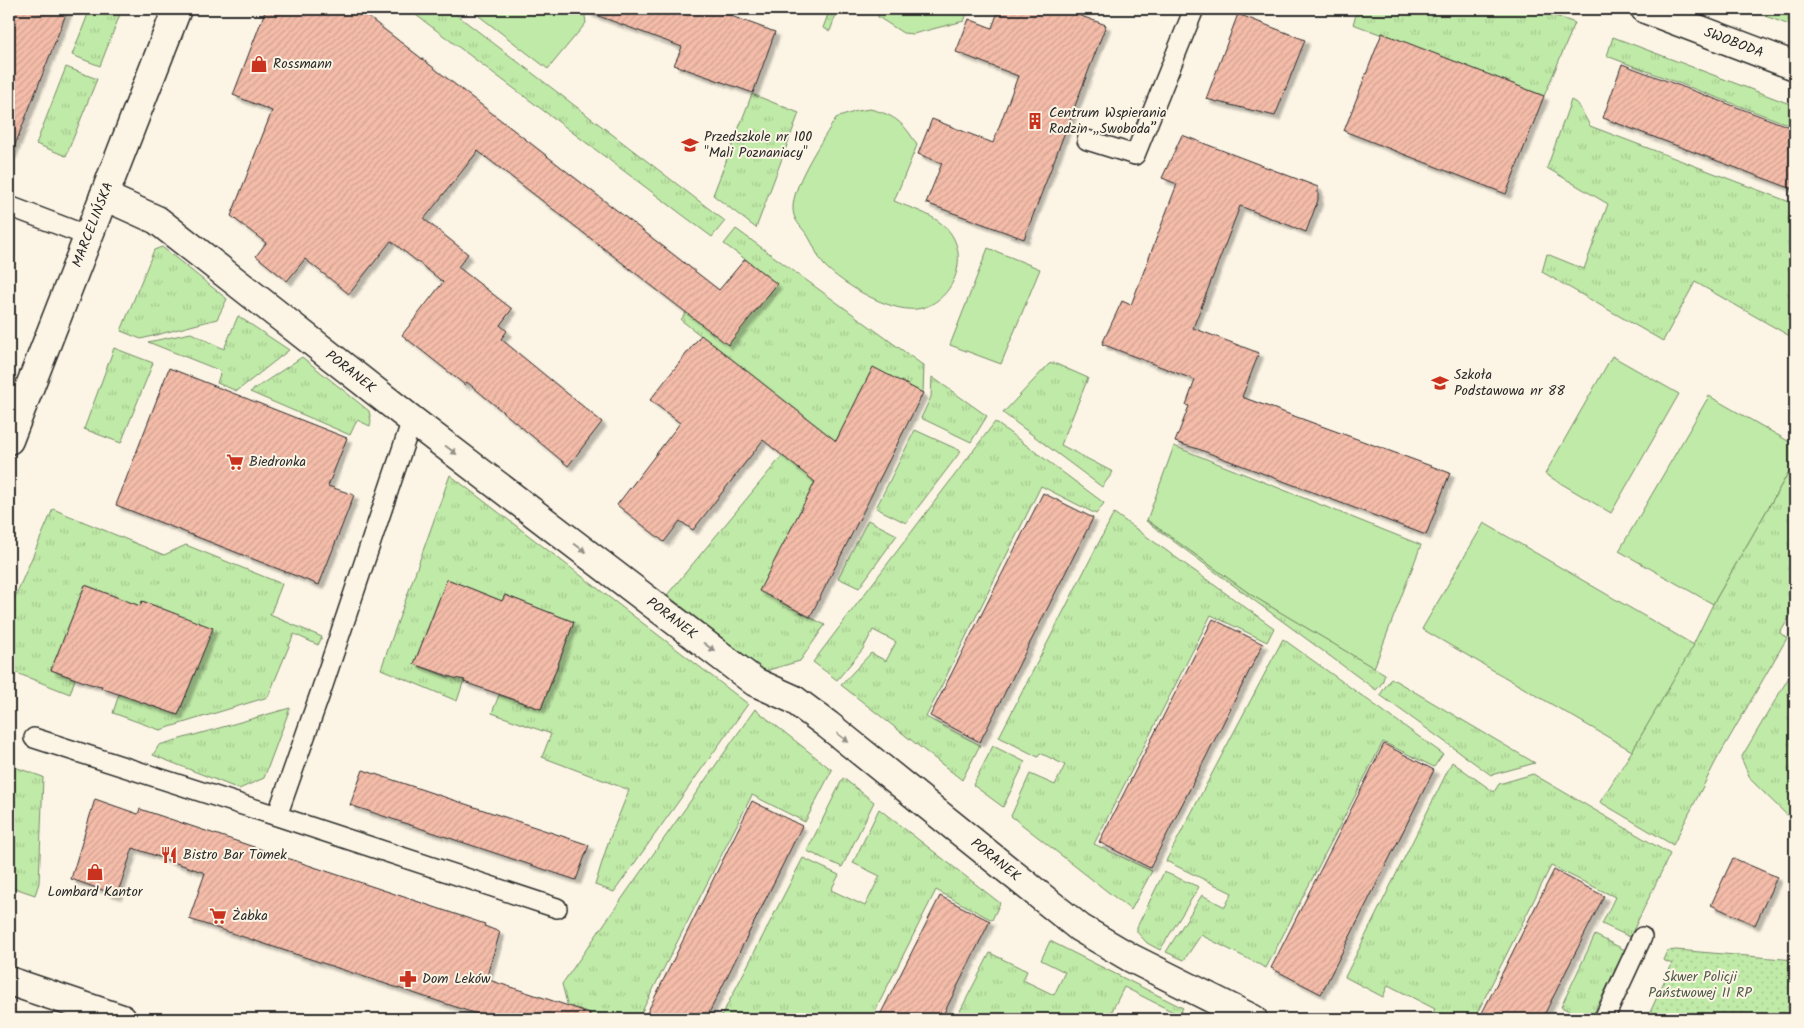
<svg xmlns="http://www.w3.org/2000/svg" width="1804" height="1028" viewBox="0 0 1804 1028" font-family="Kalam,sans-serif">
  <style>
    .grass { fill: url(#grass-tufts); stroke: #768a69 }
    .park { fill: #c0eaa7; stroke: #768a69 }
    .garden { fill: url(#garden-dots); stroke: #768a69 }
    .building { fill: url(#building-hatch); stroke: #2b2b2b; filter: url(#shadow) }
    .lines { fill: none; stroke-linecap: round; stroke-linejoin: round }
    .service-casing { stroke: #2b2b2b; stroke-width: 22 }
    .minor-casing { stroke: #2b2b2b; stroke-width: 31 }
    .tertiary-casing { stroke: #2b2b2b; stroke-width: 31 }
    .service { stroke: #fcf5e5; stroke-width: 19 }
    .minor { stroke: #fcf5e5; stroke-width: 28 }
    .tertiary { stroke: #fcf5e5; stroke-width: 28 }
    .oneway { fill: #949088 }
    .labels { text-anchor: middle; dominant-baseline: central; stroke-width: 4; stroke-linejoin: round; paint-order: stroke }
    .street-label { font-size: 14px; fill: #2b2b2b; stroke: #fcf5e5 }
    .poi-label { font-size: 14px; fill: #2b2b2b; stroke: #fcf5e5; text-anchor: start }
    .park-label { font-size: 14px; fill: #505b4a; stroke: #fcf5e5 }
  </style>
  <defs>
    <pattern id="grass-tufts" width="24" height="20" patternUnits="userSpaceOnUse" patternTransform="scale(1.25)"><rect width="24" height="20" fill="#c0eaa7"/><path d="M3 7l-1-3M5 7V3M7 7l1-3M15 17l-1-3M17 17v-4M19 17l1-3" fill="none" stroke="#a5c990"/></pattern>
    <pattern id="garden-dots" width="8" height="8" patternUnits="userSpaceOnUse" patternTransform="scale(1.25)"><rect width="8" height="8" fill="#c0eaa7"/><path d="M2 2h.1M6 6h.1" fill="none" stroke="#a5c990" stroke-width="1.8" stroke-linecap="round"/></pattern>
    <pattern id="building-hatch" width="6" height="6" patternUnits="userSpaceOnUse" patternTransform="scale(1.25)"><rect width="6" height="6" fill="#f4bca9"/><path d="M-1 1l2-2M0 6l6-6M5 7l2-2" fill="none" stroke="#d1a292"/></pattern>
    <filter id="shadow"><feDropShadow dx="4.5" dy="4.5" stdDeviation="1" flood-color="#0004"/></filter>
  </defs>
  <rect width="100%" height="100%" fill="#fcf5e5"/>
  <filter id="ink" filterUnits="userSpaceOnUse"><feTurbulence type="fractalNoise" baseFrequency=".02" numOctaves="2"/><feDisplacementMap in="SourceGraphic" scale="10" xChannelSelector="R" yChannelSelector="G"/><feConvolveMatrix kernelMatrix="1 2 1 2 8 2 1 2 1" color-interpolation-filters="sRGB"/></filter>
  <g filter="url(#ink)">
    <path class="grass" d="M90,9H122L100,66L72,55Z
      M408,9H449L725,221L712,237Z
      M830,9H838L830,31L823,28Z
      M1358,9H1536L1575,23L1544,96L1353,24Z
      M1746,9H1795V27Z
      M1613,37L1795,106V127L1607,56Z
      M66,67L97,79L66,156L36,144Z
      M752,94L799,113L756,228L713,195Z
      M1571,100L1578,104L1590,126L1795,204V339L1695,282L1663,341L1542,272L1547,254L1584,269L1608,204L1547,168Z
      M736,229L924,366L923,393L873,368L760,591L825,625L800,661L765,671L667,595L782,456L803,416L681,320L686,312L699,322L776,284L745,259L724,244Z
      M162,247L227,299L217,319L141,339L121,331L154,250Z
      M238,316L289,350L237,391L217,383L221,371L148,342L191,333L224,349Z
      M114,348L153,363L121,443L84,429Z
      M302,357L369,411L371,421L370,426L357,420L350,435L250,392Z
      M1054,363L1088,378L1061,445L1113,472L1102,487L1003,413L1049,364Z
      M932,377L987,416L971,442L921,418L931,397Z
      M995,422L1104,503L1096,514L1041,486L926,717L980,745L962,780L841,685L871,653L886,661L896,642L873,630L863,649L837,680L813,662Z
      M915,430L961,451L906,523L876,508Z
      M1795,461V608L1780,633L1787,638L1716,761L1673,845L1600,802L1632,751L1693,645L1713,604Z
      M450,475L748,704L614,892L595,885L608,843L629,790L542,757L551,734L492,713L499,695L541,709L574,622L505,595L502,601L447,579L414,664L450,678L453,673L465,677L457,701L381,669Z
      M53,509L164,555L186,545L282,584L270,615L322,637L318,645L294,634L268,697L160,730L113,713L119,694L178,715L212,629L143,601L140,606L85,585L51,670L75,679L70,694L9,670V611Z
      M1114,513L1274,628L1267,642L1211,615L1094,844L1152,871L1131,910L1011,816L1030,774L1055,785L1065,765L1040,753L1038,757L999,737Z
      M868,520L897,535L859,588L838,578Z
      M1147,520L1253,596L1385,674L1382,683L1376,690L1146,521Z
      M1283,639L1443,754L1434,767L1383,742L1266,968L1201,935L1184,960L1166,952L1202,895L1225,907L1232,893L1166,861Z
      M1795,667V823L1751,780L1741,758Z
      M1391,678L1535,763L1491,775L1380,695Z
      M290,708L264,778L239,789L153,755L159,745Z
      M755,709L832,770L805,822L752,795L638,1019H571L562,984Z
      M993,746L1025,762L1003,807L973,785Z
      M1452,762L1494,792L1499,784L1533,774L1670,854L1630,937L1602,924L1615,897L1551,866L1474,1019H1430L1435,1009L1388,985L1383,997L1345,977Z
      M9,765L43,777L39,883L35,895L9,886Z
      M843,778L874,802L842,867L807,851Z
      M879,809L1000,903L992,920L936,890L871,1019H720L803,858L839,875L831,890L865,906L880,876L853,863Z
      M1164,872L1199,887L1160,950L1147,943L1137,932V927Z
      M1595,935L1625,950L1591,1019H1586L1561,1007Z
      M1050,941L1183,1008L1179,1015L1124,987L1108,1019H956L990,953L1027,971L1023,980L1054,995L1065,972L1041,960Z"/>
    <path class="park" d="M470,9H584L586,23L548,69Z
      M880,9H969L964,21L913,34L903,33L878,17Z
      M870,109C895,115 904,123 917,145L894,201C910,208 929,213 942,224C972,248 958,298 922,308C895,316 843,285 824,265C817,257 814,245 808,236C801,226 792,220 793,206C795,180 822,141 836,118L857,111Z
      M988,248L1040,269L1001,364L950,345Z
      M1612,356L1679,394L1611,513L1545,474Z
      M1709,396L1795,445V461L1713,604L1619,551Z
      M1174,446L1421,545L1374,668L1253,596L1147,520Z
      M1484,523L1694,645L1632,751L1422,629Z"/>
    <path class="garden" d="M1676,950L1795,960V1019H1647L1672,964L1663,960L1667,951Z"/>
    <path class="building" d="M9,9H68L11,155L9,154Z
      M266,9H358L719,290L745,259L777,284L728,345L478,151L424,219L468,254L458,267L512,309L500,325L507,331L501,339L602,422L568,466L467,382L465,385L402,335L443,282L391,241L349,294L305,259L287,281L256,256L266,243L231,216L272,111L233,95Z
      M589,9H712L775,32L753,93L674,65L682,47L588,12Z
      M999,9H1062L1106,25L1024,239L926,203L942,163L918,154L932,119L993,143L1018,76L956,52L969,19L992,28Z
      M1238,14L1305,40L1275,116L1206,99Z
      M1382,33L1544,96L1506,194L1344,131Z
      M1622,64L1795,129V190L1603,118Z
      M1182,135L1318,187V200L1306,232L1240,206L1193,328L1259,353L1242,397L1450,473L1426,535L1198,449L1175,442L1189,406L1186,405L1195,380L1102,344L1122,301L1131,305L1177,184L1162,178Z
      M701,335L836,441L873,367L923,393L810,617L759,591L815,482L763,440L693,530L680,521L664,542L617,505L680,423L650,400Z
      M169,368L347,438L328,486L354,495L319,585L116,505Z
      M1043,493L1093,518L980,742L930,716Z
      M447,579L502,601L505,595L574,622L541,709L464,682L465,680L454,678L414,664Z
      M85,585L140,606L142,601L213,628L178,715L101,688L102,686L90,684L51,670Z
      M1213,619L1263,644L1150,868L1099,842Z
      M1384,744L1434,770L1321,994L1271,968Z
      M363,770L589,845L576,880L350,805Z
      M95,799L138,814L140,809L485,924L484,926L500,932L486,979L590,1013L589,1019H492L189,919L205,873L133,848L117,895L71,879Z
      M752,801L802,826L706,1019H644Z
      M1733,858L1777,877L1755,925L1711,905Z
      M1554,870L1604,896L1542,1019H1479Z
      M940,896L990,921L941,1019H878Z"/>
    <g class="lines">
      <g class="service-casing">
        <path id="service" d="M1087,140L1135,155L1194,9
          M9,206L88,236
          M34,738L277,816L557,908
          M277,816L320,694L412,420
          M1604,1019L1642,937"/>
      </g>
      <g class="minor-casing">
        <g id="minor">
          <path id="s1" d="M1645,9L1795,66"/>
          <path id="s2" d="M104,196L157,220L412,420L755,682L793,699L828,725L1080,928L1131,958L1253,1019"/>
        </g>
      </g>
      <g class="tertiary-casing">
        <g id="tertiary">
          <path id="s3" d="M9,440L177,9"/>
          <path d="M9,981L122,1019"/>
        </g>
      </g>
      <use href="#service" class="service"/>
      <use href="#minor" class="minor"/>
      <use href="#tertiary" class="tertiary"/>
    </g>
    <defs><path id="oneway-solid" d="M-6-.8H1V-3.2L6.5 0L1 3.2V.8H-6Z" transform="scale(1.25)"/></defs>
    <g class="oneway">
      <use href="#oneway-solid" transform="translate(451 450) rotate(37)"/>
      <use href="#oneway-solid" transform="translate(580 548) rotate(37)"/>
      <use href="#oneway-solid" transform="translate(709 647) rotate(37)"/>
      <use href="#oneway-solid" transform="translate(843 738) rotate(38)"/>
    </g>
  </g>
  <defs>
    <g id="shop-bare" transform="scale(1.35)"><path d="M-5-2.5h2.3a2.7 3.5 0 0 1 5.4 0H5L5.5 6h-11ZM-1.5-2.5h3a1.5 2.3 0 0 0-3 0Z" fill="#c8321e" stroke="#fcf5e5" stroke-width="2.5" paint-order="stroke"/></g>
    <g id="building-bare" transform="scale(1.35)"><path d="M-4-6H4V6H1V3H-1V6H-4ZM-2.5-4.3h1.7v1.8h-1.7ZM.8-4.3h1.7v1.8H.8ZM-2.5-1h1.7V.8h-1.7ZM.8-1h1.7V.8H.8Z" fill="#c8321e" stroke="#fcf5e5" stroke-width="2.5" paint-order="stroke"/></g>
    <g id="school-bare" transform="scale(1.35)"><path d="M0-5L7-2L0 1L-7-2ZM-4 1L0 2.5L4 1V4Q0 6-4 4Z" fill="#c8321e" stroke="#fcf5e5" stroke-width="2.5" paint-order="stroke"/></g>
    <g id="supermarket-bare" transform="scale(1.35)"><path d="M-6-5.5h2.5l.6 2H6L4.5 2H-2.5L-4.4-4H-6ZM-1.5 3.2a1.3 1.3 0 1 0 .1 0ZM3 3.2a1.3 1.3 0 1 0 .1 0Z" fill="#c8321e" stroke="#fcf5e5" stroke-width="2.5" paint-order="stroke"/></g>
    <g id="restaurant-bare" transform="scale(1.35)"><path d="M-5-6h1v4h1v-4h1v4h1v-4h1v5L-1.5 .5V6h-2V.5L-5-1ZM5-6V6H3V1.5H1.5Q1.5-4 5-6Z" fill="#c8321e" stroke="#fcf5e5" stroke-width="2.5" paint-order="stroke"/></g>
    <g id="pharmacy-bare" transform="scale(1.35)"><path d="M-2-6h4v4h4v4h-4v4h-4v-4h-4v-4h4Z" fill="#c8321e" stroke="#fcf5e5" stroke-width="2.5" paint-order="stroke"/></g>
  </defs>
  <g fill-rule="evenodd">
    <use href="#shop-bare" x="259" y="64"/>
    <use href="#building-bare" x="1035" y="121"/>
    <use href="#school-bare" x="690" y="145"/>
    <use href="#school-bare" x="1440" y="383"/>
    <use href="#supermarket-bare" x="235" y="462"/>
    <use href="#restaurant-bare" x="169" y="855"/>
    <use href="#shop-bare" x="95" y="872"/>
    <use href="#supermarket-bare" x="218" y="916"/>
    <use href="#pharmacy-bare" x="408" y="979"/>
  </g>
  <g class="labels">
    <g class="street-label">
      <text stroke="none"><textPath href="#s1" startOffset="95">SWOBODA</textPath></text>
      <text stroke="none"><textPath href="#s3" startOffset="231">MARCELIŃSKA</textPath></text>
      <text stroke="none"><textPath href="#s2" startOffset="304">PORANEK</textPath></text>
      <text stroke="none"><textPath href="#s2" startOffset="709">PORANEK</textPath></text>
      <text stroke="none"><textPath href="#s2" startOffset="1114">PORANEK</textPath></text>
    </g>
    <g class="poi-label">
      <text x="273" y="64">Rossmann</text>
      <text x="1049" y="113">Centrum Wspierania<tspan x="1049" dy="16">Rodzin „Swoboda”</tspan></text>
      <text x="704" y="137">Przedszkole nr 100<tspan x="704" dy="16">"Mali Poznaniacy"</tspan></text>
      <text x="1454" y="375">Szkoła<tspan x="1454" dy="16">Podstawowa nr 88</tspan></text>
      <text x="249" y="462">Biedronka</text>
      <text x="183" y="855">Bistro Bar Tomek</text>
      <text x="95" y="892" text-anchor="middle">Lombard Kantor</text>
      <text x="232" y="916">Żabka</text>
      <text x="422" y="979">Dom Leków</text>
    </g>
    <g class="park-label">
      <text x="1700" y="977">Skwer Policji<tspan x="1700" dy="16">Państwowej II RP</tspan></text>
    </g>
  </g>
  <rect width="1804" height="1028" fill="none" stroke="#fcf5e5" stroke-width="30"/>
  <rect x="15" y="15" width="1774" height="998" fill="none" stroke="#2b2b2b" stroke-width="2" filter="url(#ink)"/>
</svg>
